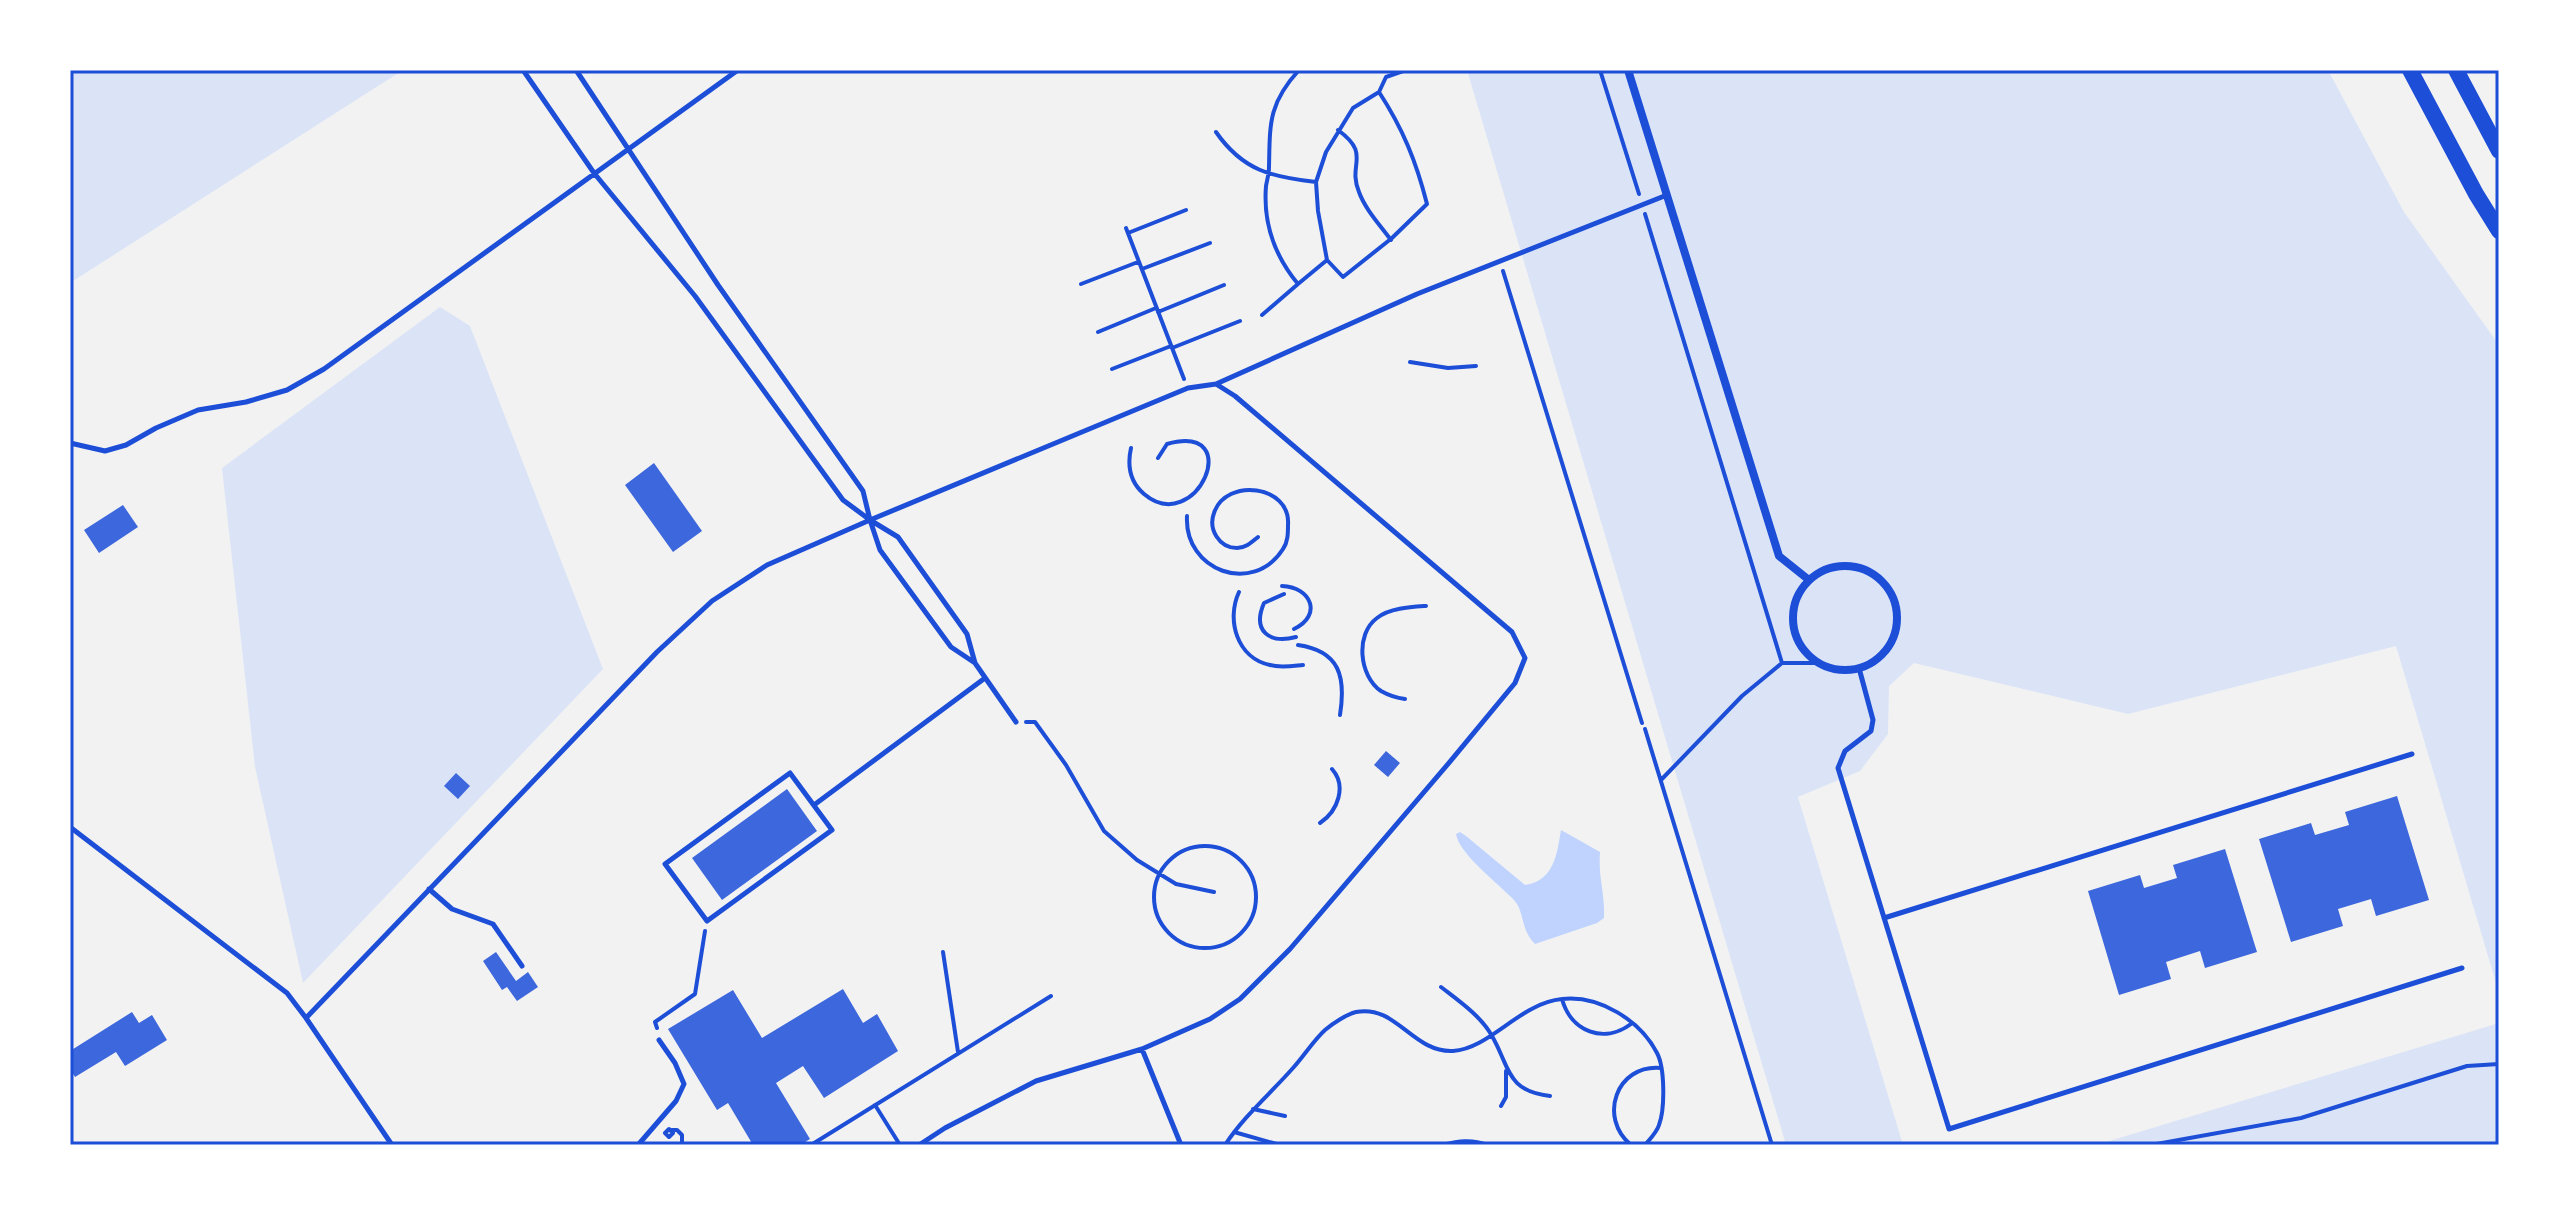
<svg xmlns="http://www.w3.org/2000/svg" width="2569" height="1215" viewBox="0 0 2569 1215" font-family="Commissioner,sans-serif">
  <style>
    .green { fill: #dbe4f7 }
    .water { fill: #bfd3fe }
    .building { fill: #3d67dc }
    .lines { fill: none; stroke-linecap: round; stroke-linejoin: round }
    .path { stroke: #1d4ed8; stroke-width: 4 }
    .service { stroke: #1d4ed8; stroke-width: 5 }
    .minor { stroke: #1d4ed8; stroke-width: 8 }
    .motorway { stroke: #1d4ed8; stroke-width: 16 }
    .neatline { fill: none; stroke: #1d4ed8; stroke-width: 3 }
  </style>
  <rect width="100%" height="100%" fill="#f2f2f2"/>
  <path class="green" d="M70,70H403L70,283Z
    M1467,70H2328L2404,212L2499,345V993L2396,646L2128,714L1914,663L1889,686L1888,734L1860,771L1798,797L1903,1145H1786Z
    M440,307L470,326L603,669L303,983L255,767L222,468Z
    M2499,1023V1145H2096Z"/>
  <path class="water" d="M1561,830L1600,852C1598,878 1605,892 1604,918L1597,923L1535,944C1520,929 1525,912 1514,900C1499,884 1459,854 1456,834L1460,832L1466,836L1525,885C1554,881 1557,854 1561,830Z"/>
  <path class="building" d="M654,463L702,531L673,552L625,485Z
    M123,505L138,527L99,553L84,530Z
    M1386,751L1400,763L1388,777L1374,765Z
    M456,773L470,786L458,799L444,786Z
    M787,789L817,831L722,900L692,858Z
    M2397,796L2429,900L2376,916L2371,899L2338,909L2343,926L2291,942L2259,839L2311,823L2315,835L2349,825L2345,812Z
    M2225,849L2257,952L2205,968L2200,951L2166,962L2171,979L2119,995L2088,891L2140,875L2144,888L2177,878L2173,865Z
    M496,952L516,981L528,972L538,987L517,1001L507,987L502,990L483,961Z
    M843,989L863,1023L877,1014L898,1051L824,1098L803,1066L776,1083L810,1139L800,1145H753L728,1103L717,1110L668,1029L733,990L762,1038Z
    M132,1012L139,1023L152,1015L167,1040L125,1066L116,1052L75,1077L70,1069V1051Z"/>
  <g class="lines">
    <path class="path" d="M1299,70C1268,104 1270,124 1269,167C1269,174 1267,180 1266,186C1263,223 1274,255 1298,284L1327,260L1343,277L1392,238L1427,204C1416,161 1403,129 1379,92L1386,77L1406,70
      M1600,70L1639,194
      M1338,130C1372,155 1347,163 1359,192C1365,209 1380,225 1391,240
      M1216,132C1243,171 1272,177 1316,182
      M1645,214L1782,663
      M1126,228L1184,379
      M1128,233L1186,210
      M1327,260L1318,211L1316,182L1326,152L1353,108L1379,92
      M1142,269L1210,243
      M1503,271L1642,723
      M1081,284L1138,262
      M1158,312L1224,285
      M1262,315L1298,284
      M1098,332L1156,308
      M1172,348L1240,321
      M1410,362L1448,368L1476,366
      M1112,369L1171,346
      M1131,448C1127,466 1130,482 1144,494C1196,538 1247,422 1167,444L1158,458
      M1187,516C1184,571 1253,596 1283,549C1288,542 1288,533 1288,525C1291,485 1226,477 1214,513C1208,529 1219,548 1237,548C1246,548 1252,542 1258,537
      M1282,586C1311,587 1323,615 1294,629
      M1239,592C1226,620 1237,658 1270,665C1280,668 1292,666 1303,665
      M1284,594L1264,603C1252,631 1269,644 1296,637
      M1298,645C1340,651 1346,677 1340,715
      M1405,699C1397,698 1388,695 1381,691C1359,676 1355,634 1377,618C1390,608 1411,607 1426,606
      M1026,722H1035L1066,765L1104,831L1137,860L1176,884L1214,892
      M1645,729L1772,1145
      M1661,780L1742,696L1782,663H1818
      M1320,823C1338,811 1347,786 1332,769
      M1154 897a51 51 0 1 1 102 0a51 51 0 1 1-102 0Z
      M943,952L958,1052
      M1441,987C1459,1001 1481,1016 1492,1036C1510,1067 1506,1091 1550,1096
      M1562,999C1571,1032 1604,1044 1631,1024
      M657,1028L655,1022L695,994L705,931
      M875,1105L900,1145
      M1501,1106L1506,1097V1071
      M1253,1109L1285,1116
      M669,1129L673,1133L669,1137L665,1133Z
      M672,1130H677L682,1135V1145
      M1234,1132L1280,1145
      M811,1145L1051,996
      M1225,1145C1244,1116 1270,1094 1293,1068C1304,1056 1313,1041 1325,1030C1332,1024 1347,1014 1356,1012C1396,1004 1413,1053 1453,1051C1491,1048 1520,1003 1562,999C1599,995 1640,1020 1657,1053C1665,1068 1665,1109 1659,1125C1657,1132 1650,1139 1645,1145
      M1442,1145C1459,1141 1471,1139 1488,1145
      M1631,1145C1598,1118 1616,1064 1661,1068
      M2151,1145L2301,1118L2467,1066L2499,1064"/>
    <path class="service" d="M523,70L594,173L695,296L843,500L870,520L863,491L718,285L576,70
      M1216,384L1417,294L1667,195
      M70,443L105,451L126,445L156,428L198,410L246,402L287,390L324,369L738,70
      M975,663L951,647L880,550L870,520L898,537L967,634L975,663L1016,722
      M1859,668L1873,720L1871,731L1845,751L1838,768L1949,1129L2462,968
      M790,773L832,830L707,921L665,864Z
      M814,805L985,678
      M70,827L287,993L306,1018
      M429,889L452,909L493,924L522,966
      M1884,918L2412,754
      M1142,1049L1181,1145
      M392,1145L306,1018L657,652L712,601L767,565L870,520L1188,388L1216,384L1235,396L1512,632L1525,658L1515,683L1448,764L1290,949L1240,999L1210,1019L1142,1049L1036,1081L945,1128L919,1145
      M638,1145L676,1101L684,1084L675,1063L659,1040"/>
    <path class="minor" d="M1628,70L1779,556L1809,580
      M1793 618a52 52 0 1 1 104 0a52 52 0 1 1-104 0Z"/>
    <path class="motorway" d="M2410,70L2476,194L2499,231
      M2456,70L2499,151"/>
  </g>
  <rect width="2569" height="1215" fill="none" stroke="#ffffff" stroke-width="144"/>
  <rect x="72" y="72" width="2425" height="1071" class="neatline"/>
</svg>
